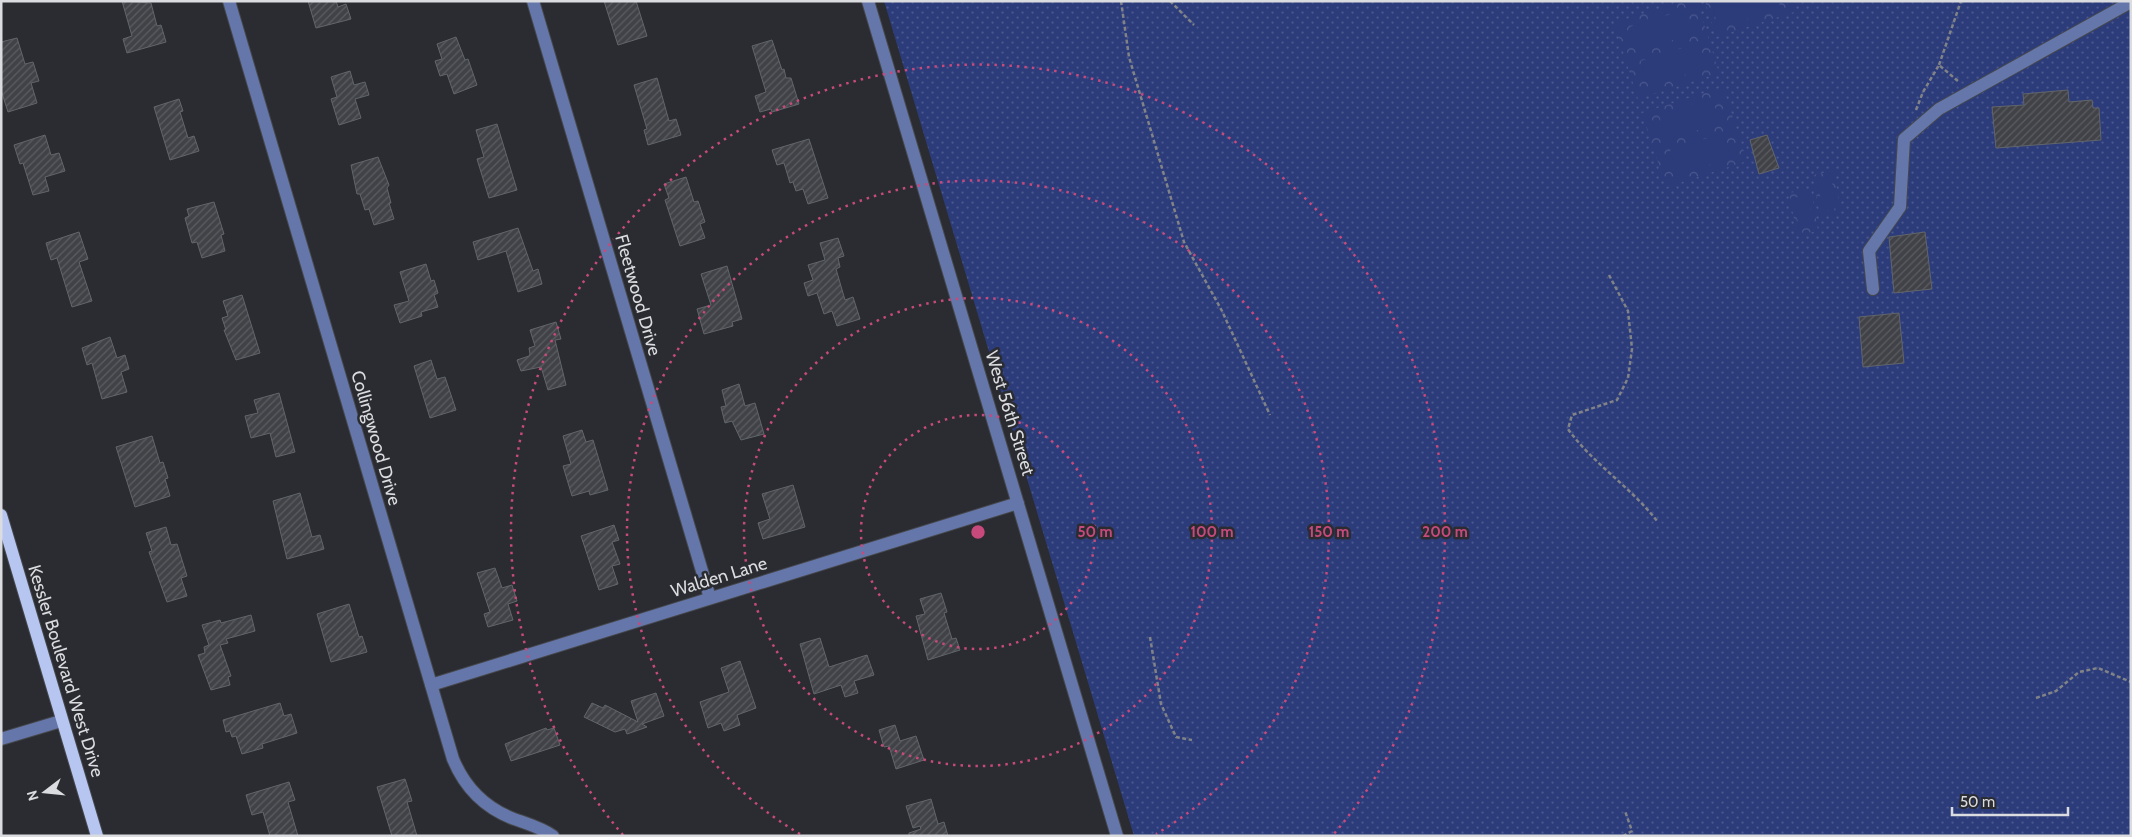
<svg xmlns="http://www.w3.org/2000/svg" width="2132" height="837" viewBox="0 0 2132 837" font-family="Cabin,sans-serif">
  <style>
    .grass { fill: url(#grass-dots) }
    .park { fill: url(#park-crowns) }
    .pitch { fill: #2c3c7b }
    .building { fill: url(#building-hatch); stroke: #62656a }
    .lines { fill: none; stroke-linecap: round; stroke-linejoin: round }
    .minor-casing { stroke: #46484d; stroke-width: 14 }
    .major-casing { stroke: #46484d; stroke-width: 14 }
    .path { stroke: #818387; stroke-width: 2.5; stroke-dasharray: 4 2.5; stroke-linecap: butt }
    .minor { stroke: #6577aa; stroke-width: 12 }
    .major { stroke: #b6c6f0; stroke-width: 12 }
    .ring { fill: none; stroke: #c8497c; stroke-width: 2.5; stroke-dasharray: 2.5 5 }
    .labels { text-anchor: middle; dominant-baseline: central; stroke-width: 5; stroke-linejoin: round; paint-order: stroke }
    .street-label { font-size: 18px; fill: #dbdcdf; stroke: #2a2c31 }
    .centre { fill: #c8497c; stroke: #2a2c31; stroke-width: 2.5 }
    .ring-label { font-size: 15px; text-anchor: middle; font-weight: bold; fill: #c8497c; stroke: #2a2c31; stroke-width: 5; stroke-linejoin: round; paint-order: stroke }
  </style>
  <defs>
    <pattern id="grass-dots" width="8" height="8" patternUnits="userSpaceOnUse" patternTransform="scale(1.25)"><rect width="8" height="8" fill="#2c3c7b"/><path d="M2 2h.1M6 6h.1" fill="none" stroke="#4a588d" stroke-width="1.8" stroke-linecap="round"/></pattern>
    <pattern id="park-crowns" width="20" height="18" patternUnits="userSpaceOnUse" patternTransform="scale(1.25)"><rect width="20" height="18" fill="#2c3c7b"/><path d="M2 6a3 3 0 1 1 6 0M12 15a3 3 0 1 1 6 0" fill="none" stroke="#4a588d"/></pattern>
    <pattern id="building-hatch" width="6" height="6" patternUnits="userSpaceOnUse" patternTransform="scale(1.25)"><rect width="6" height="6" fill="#404247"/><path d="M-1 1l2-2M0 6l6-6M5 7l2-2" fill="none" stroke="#5b5d61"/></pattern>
  </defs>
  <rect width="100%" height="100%" fill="#2a2c31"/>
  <path class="grass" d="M884,1H2131V836H1134Z"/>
  <path class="park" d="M1682,1H1697L1719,73L1638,99L1614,23Z
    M1705,1H1794L1797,11L1716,37Z
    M1723,87L1747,161L1666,187L1642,113Z
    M1834,171L1841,213L1820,216L1813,175Z
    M1811,189L1818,231L1797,235L1789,193Z"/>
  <path class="pitch" d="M1720,1H1785L1779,3L1781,8L1728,25L1726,20L1717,23L1713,9L1721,6Z
    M1684,10L1692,34L1638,51L1630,27Z
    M1695,44L1702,69L1649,86L1641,61Z
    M1712,98L1720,123L1667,140L1659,115Z
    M1723,133L1731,158L1678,175L1670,150Z
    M1831,177L1837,208L1823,211L1817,179Z
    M1808,195L1814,227L1799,229L1794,198Z"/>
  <path class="building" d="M122,1L151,3L157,26L161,25L166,42L127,53L123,39L132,36Z
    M308,1H336L338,7L346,4L351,19L316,28Z
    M604,1H636L647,36L618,45Z
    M456,37L465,60L468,59L477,85L454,94L447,74L440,76L435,61L442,59L437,44Z
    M17,38L25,64L33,62L39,81L31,83L37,103L8,112L1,90V42Z
    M772,40L782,70L784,69L786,78H791L799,104L772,112L771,109L760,112L755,96L766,92L752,46Z
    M350,71L354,85L365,82L369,95L355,99L361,118L339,125L331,99L337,97L331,77Z
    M657,78L669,121L676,119L681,135L648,145L644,130L647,129L634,85Z
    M2068,90L2069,102L2092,100L2093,108H2099L2101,140L1996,148L1992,107L2024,105L2023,94Z
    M179,99L183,111L180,112L188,138L194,136L199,151L170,160L154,107Z
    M497,124L517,190L489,198L477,159L484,157L476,130Z
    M45,135L51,155L59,153L65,171L45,177L49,191L33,195L23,163L20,164L14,145Z
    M1767,135L1779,168L1759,174L1750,140Z
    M809,139L828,198L808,204L803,189L796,191L793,182L790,183L784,163L777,165L772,150Z
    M378,157L389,185L387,188L391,203H389L394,219L374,225L369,209L365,210L360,194H357L351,165Z
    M686,177L694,202L698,201L705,222L700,224L705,238L680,246L665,200L669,198L664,184Z
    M214,202L224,234L221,235L225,251L202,258L197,242L192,243L185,218L189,216L187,209Z
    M518,228L533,271L538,269L542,284L518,292L506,251L478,260L473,242Z
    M79,232L88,259L79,262L92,301L72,307L57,258L51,260L46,243Z
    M1925,232L1932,289L1894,293L1889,237Z
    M838,238L844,256L838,258L840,267L836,269L845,300L853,297L860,319L837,326L832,311L824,314L817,293L808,296L804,283L813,280L808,265L825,260L820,243Z
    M426,264L431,281L434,280L438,293L434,295L438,307L421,312L422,316L400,323L394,305L409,301L400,272Z
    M727,266L742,319L732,322L733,326L704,334L697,309L711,305L701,274Z
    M242,295L260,353L236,360L224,330H226L222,318L228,316L223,301Z
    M1899,313L1904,363L1863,367L1859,317Z
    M556,322L561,339L555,340L566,385L548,390L541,367L521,371L517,360L529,356L530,354L529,348L535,346L530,330Z
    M110,337L117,358L125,355L129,369L121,372L127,392L102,399L92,363L87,365L82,348Z
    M431,360L437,379L445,377L456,410L430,418L414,366Z
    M739,384L745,406L755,403L764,434L741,440L732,421L725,423L721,407L726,406L722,390Z
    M279,393L295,452L276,457L270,433L251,438L245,416L258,413L254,400Z
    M582,430L586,442L593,440L608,490L590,495L589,491L572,496L563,466L571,464L563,436Z
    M152,436L160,463L163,462L168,478L165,479L170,496L135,507L116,447Z
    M793,485L805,527L763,539L758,523L770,519L762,494Z
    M300,493L312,537L320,535L324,549L287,559L273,501Z
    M614,525L619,540L612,542L620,564L612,566L618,584L599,590L581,536Z
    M166,527L171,545L177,544L187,576L181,578L187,596L167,602L149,552L152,551L146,533Z
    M495,568L502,588L512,585L517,601L508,604L513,620L488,627L484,614L490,612L477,573Z
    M941,593L947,612L944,613L952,639L956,638L960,650L928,660L916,616L925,614L920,599Z
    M349,604L359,637L362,636L367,652L331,662L317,614Z
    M251,615L255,631L226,639L228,643L220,645L231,676L228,677L230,685L211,690L198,655L205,653L204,647L209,645L202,625L220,620L221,623Z
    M820,638L829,667L867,655L874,675L854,681L858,693L845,697L841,685L814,694L800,644Z
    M740,661L756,708L737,715L740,725L724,731L721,723L708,728L700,702L729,692L721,668Z
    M656,693L664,716L642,724L647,727L627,734L625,729L615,732L584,717L592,703L603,708L605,705L638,722L631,701Z
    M280,703L284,716L291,714L297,733L262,744L263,748L242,754L236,736L232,737L230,731L226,732L223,720Z
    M895,725L900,741L916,736L924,760L896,769L889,746L884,747L879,730Z
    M546,728L547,730L554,728L560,745L511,761L505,744Z
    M405,779L412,801L407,802L417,836H392L377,787Z
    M289,782L295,800L288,802L298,836H270L263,812L252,815L246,795Z
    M931,799L938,824L944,822L948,836H909V833L921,829L920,826L913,828L906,806Z"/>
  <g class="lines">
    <g class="minor-casing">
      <path id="minor" d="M229,1L453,759C465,788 485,808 514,819C528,824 542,828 553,836
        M533,1L710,598
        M868,1L1117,836
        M1873,289L1869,251L1900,207L1904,139L1939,109L2131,2
        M431,685L1018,503
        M1,739L61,721"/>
    </g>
    <g class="major-casing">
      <path id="major" d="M1,515L97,836"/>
    </g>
    <path class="path" d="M1121,1L1129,57L1184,242L1222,311L1270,415
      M1170,1L1194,25
      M1939,65L1961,1
      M1916,110L1923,92L1939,65L1959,82
      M1609,275L1628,311L1632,349L1628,378L1617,400L1572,415L1568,429C1593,464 1631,487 1657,521
      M1150,637L1161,704L1176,737L1192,740
      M2036,698L2056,691L2079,672L2098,668L2131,682
      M1623,836L1632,831L1625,811"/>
    <use href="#minor" class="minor"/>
    <use href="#major" class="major"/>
  </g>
  <g class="ring">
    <circle cx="978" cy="532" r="117"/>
    <circle cx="978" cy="532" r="234"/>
    <path d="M800 834A351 351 0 1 1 1156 834"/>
    <path d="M623 835A467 467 0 1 1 1333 835"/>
  </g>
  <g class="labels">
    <g class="street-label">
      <text transform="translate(638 295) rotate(74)">Fleetwood Drive</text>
      <text transform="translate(1010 413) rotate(73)">West 56th Street</text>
      <text transform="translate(376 438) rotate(74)">Collingwood Drive</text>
      <text transform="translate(719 577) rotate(-17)">Walden Lane</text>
      <text transform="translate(66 671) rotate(73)">Kessler Boulevard West Drive</text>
    </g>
  </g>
  <circle cx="978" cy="532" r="8" class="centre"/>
  <g class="ring-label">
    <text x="1095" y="537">50 m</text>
    <text x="1212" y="537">100 m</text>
    <text x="1329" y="537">150 m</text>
    <text x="1445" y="537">200 m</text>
  </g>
  <rect width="2132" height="837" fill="none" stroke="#dbdcdf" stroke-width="5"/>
  <g transform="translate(45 792) rotate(254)" stroke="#2a2c31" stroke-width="4" paint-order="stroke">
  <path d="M0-4L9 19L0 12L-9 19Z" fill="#dbdcdf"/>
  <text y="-8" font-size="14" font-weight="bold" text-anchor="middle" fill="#dbdcdf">N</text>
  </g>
  <path d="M1952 807v8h116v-8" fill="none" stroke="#dbdcdf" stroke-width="2.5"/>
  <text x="1960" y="807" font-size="15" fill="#dbdcdf" stroke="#2a2c31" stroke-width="4" paint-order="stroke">50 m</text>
</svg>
